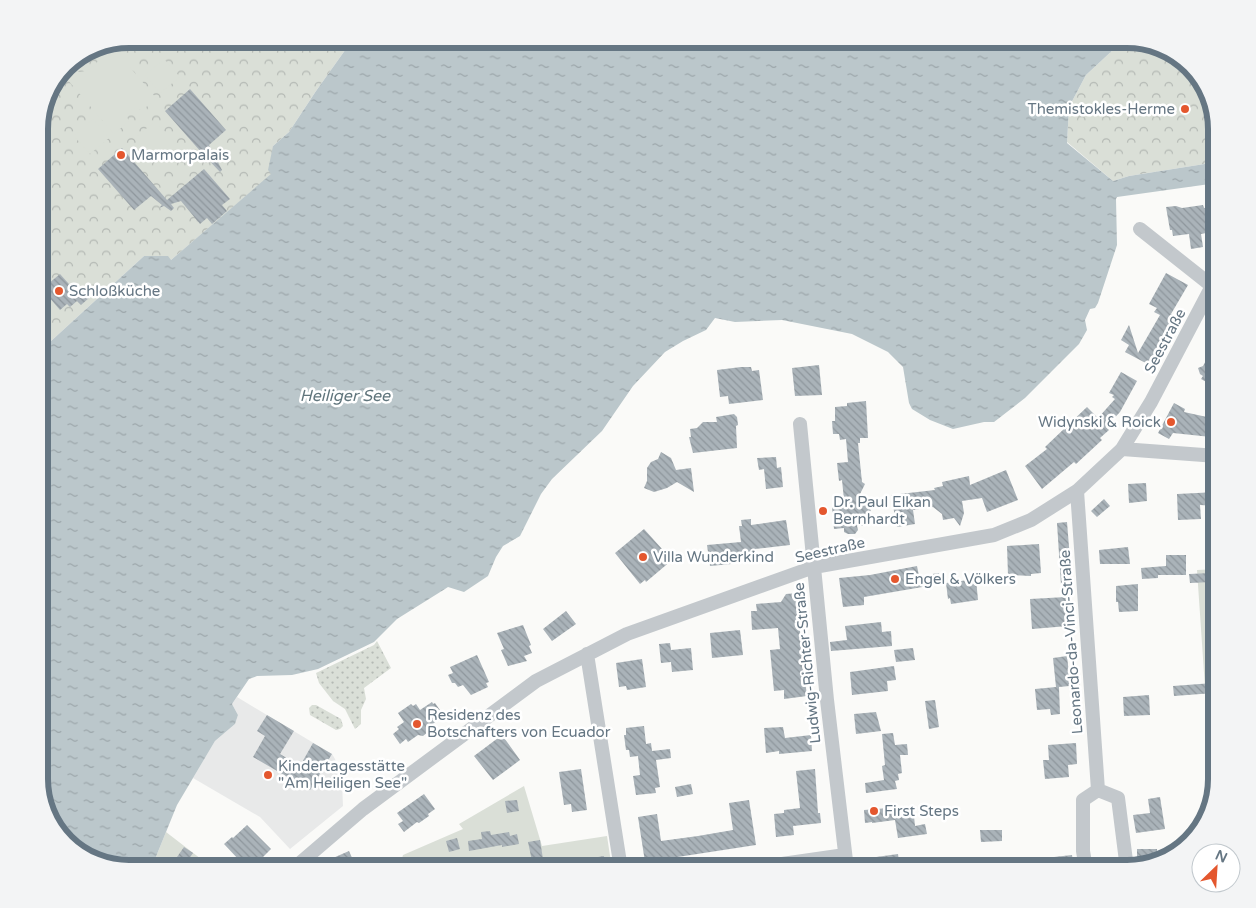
<svg xmlns="http://www.w3.org/2000/svg" width="1256" height="908" viewBox="0 0 1256 908" font-family="'Varela Round',sans-serif">
  <style>
    .built { fill: #e8e9e9 }
    .grass { fill: url(#grass-dots) }
    .forest { fill: url(#forest-crowns) }
    .garden { fill: #dadfd7 }
    .water { fill: url(#water-ripples) }
    .building { fill: url(#building-back-hatch) }
    .lines { fill: none; stroke-linecap: round; stroke-linejoin: round }
    .minor { stroke: #c3c8cc; stroke-width: 14 }
    .poi-dot { fill: #e4572e; stroke: #fff; stroke-width: 2 }
    .labels { text-anchor: middle; dominant-baseline: central; stroke-width: 5; stroke-linejoin: round; paint-order: stroke }
    .poi-label { font-size: 15px; fill: #657683; stroke: #fff; text-anchor: start }
    .street-label { font-size: 15px; fill: #657683; stroke: #fff }
    .water-label { font-size: 16px; font-style: italic; fill: #60757c; stroke: #fff }
    .rim { fill: none; stroke: #657683; stroke-width: 6 }
  </style>
  <defs>
    <pattern id="grass-dots" width="8" height="8" patternUnits="userSpaceOnUse" patternTransform="scale(1.25)"><rect width="8" height="8" fill="#dadfd7"/><path d="M2 2h.1M6 6h.1" fill="none" stroke="#b4b9b4" stroke-width="1.8" stroke-linecap="round"/></pattern>
    <pattern id="forest-crowns" width="20" height="18" patternUnits="userSpaceOnUse" patternTransform="scale(1.25)"><rect width="20" height="18" fill="#dadfd7"/><path d="M2 6a3 3 0 1 1 6 0M12 15a3 3 0 1 1 6 0" fill="none" stroke="#b4b9b4"/></pattern>
    <pattern id="water-ripples" width="26" height="14" patternUnits="userSpaceOnUse" patternTransform="scale(1.25)"><rect width="26" height="14" fill="#bbc7cb"/><path d="M2 4q2-2 4 0t4 0M15 11q2-2 4 0t4 0" fill="none" stroke="#9ca6aa"/></pattern>
    <pattern id="building-back-hatch" width="6" height="6" patternUnits="userSpaceOnUse" patternTransform="scale(1.25)"><rect width="6" height="6" fill="#aab3b9"/><path d="M-1 5l2 2M0 0l6 6M5-1l2 2" fill="none" stroke="#8e969c"/></pattern>
  </defs>
  <rect width="100%" height="100%" fill="#fafaf8"/>
  <path class="built" d="M237,697L332,754L335,759L342,783L343,806L290,849L260,817L193,778L215,741L235,724L238,715L232,704Z"/>
  <path class="grass" d="M377,641L391,668L364,688L366,699L361,710V724L355,729L345,709L333,701L319,683L316,673L374,645Z
    M312,705H316L341,719L343,726L340,729L336,730L310,715L309,708Z"/>
  <path class="forest" d="M129,39H353L316,91L289,132L273,146L272,174L171,260L144,256L39,352V123L48,89L69,61Z
    M1145,45L1182,57L1208,89L1217,129V162L1129,176L1113,181L1067,142L1069,107L1086,75L1114,49Z"/>
  <path class="garden" d="M111,45L157,99L142,110L135,108L129,110L127,117L129,121L114,134L61,72L65,67C81,79 100,68 102,49Z
    M164,59L180,77L160,93L145,75Z
    M93,119L109,138L90,154L74,136Z
    M157,123L180,148L179,161L171,169H163L158,167L136,141L137,136L152,124Z
    M1217,569V716L1207,717L1197,570Z
    M524,786L542,846L607,836L612,869H404L401,862L403,855L463,829L459,824Z
    M166,832L214,869H151Z"/>
  <path class="water" d="M353,39H1127L1145,45L1114,49L1086,75L1069,107L1067,143L1113,181L1129,176L1217,162V183L1117,197L1116,199L1117,245L1098,303L1095,308L1090,309L1085,320L1087,330L1079,344L1025,398L994,422H984L953,429L930,420L912,409L909,403L903,367L888,352L852,334L782,320L735,322L715,318L706,330L683,341L665,352L633,386L602,431L552,479L541,494L520,536L503,546L496,557L488,576L464,592L448,587L445,589L397,619L374,642L318,669L292,675L257,676L249,679L232,704L238,715L235,724L215,741L177,805L151,869H129L74,851L51,824L39,785V352L144,256H168L171,260L271,174L268,170L273,146L289,132L316,91Z"/>
  <path class="building" d="M190,89L226,130L209,145L222,170L220,172L201,152L165,111Z
    M122,148L167,200L204,169L230,199L222,205L227,211L212,224L207,218L200,224L181,201L171,204L174,208L171,211L164,206L159,208L162,205L151,196L134,210L98,169Z
    M1203,205L1204,208L1217,206V231L1201,234L1203,247L1191,249L1189,234L1173,236L1172,230H1170L1166,207L1176,206L1182,208Z
    M1166,273L1188,285L1171,314L1175,316L1158,346L1162,356L1155,368L1125,352L1129,345L1121,340L1129,325L1138,353L1160,315L1154,312L1157,308L1149,304Z
    M60,274L77,293L81,289L89,298L81,305L77,301L70,307L67,304L60,310L42,289Z
    M1217,340V388L1201,379L1203,376L1200,374L1198,368L1203,366Z
    M819,365L822,395L795,396L792,368Z
    M741,367H751L752,371L759,370L763,400L729,404L728,396L720,397L717,370Z
    M1121,372L1137,381L1120,412L1106,427L1109,430L1100,438L1102,440L1076,464L1074,462L1042,489L1025,466L1047,449L1045,447L1087,407L1098,418L1115,399L1112,397L1114,395L1109,393Z
    M866,401L868,438H860V443H858L862,482L865,484L858,498L869,497L871,515L866,516L867,525L857,526L858,530L855,534H848L844,532V528L834,529L832,506L842,505L841,500H844L842,480L839,481L837,463L848,462L846,439L840,440L839,434H833L832,421H835V407L847,406V403Z
    M1174,403L1185,409L1184,412L1216,419L1211,437L1173,433L1169,439L1158,433Z
    M734,414L737,417L738,425L736,426L737,448L693,453L689,437H691L690,429L697,428L703,422H717L716,417Z
    M661,452L671,458L676,470L691,468L694,492L677,482L667,488L654,492L644,488L647,481V468L651,462L658,459Z
    M776,457L777,468L781,467L783,487L766,489L764,469L759,470L757,458Z
    M1006,470L1018,500L987,512L982,498L962,501L964,513L960,526L954,518L943,520L942,514L933,507L913,510L915,524L897,527L891,495L935,490L934,488L943,486L942,482L969,476L970,485Z
    M1146,483L1147,501L1129,503L1128,484Z
    M1217,492V506L1200,505L1201,519L1178,520L1177,494Z
    M1104,499L1110,506L1097,517L1091,511Z
    M751,519V525L786,520L790,545L755,549L756,552L730,554L731,564L710,566L707,545L741,542L739,526H742L741,520Z
    M1067,522L1072,584L1061,585L1057,523Z
    M644,529L672,560L646,582L645,580L640,584L615,553Z
    M1039,544L1041,573L1031,574V576L1008,575L1007,546Z
    M1128,547L1130,564H1100L1099,550Z
    M1166,555H1186V575H1158V578L1142,579L1141,568L1166,566Z
    M917,566L919,576L939,573L940,584L864,597V605L843,607L839,578L870,575Z
    M1211,573L1212,582L1190,583L1189,574Z
    M976,579L978,600L951,604L950,598L948,599L946,583Z
    M1138,584V611L1119,612L1118,602H1116V586Z
    M798,593L801,621H799L803,662L806,663V667L807,672L804,673L807,696L784,699V690L774,691L770,650L780,649L778,628L752,630L751,611H757L756,604L781,602L786,594Z
    M1066,597L1068,626L1032,629L1030,599Z
    M566,611L576,624L552,641L543,629Z
    M881,622L882,632L891,631L892,646L831,651L830,642L847,640L845,626Z
    M523,625L531,645L529,646L532,653L524,656L527,661L508,666L501,650L504,649L497,633Z
    M740,630L743,655L712,658L710,633Z
    M670,643L671,650L691,648L693,670L672,672L671,662L661,663L659,644Z
    M913,648L915,660L896,662L894,650Z
    M477,655L489,682L486,683L488,687L471,695L463,685L458,687L455,683H452L448,675L453,673L450,667Z
    M1067,656L1069,674L1079,673L1080,685L1059,687L1060,714L1051,715L1050,709L1037,710L1035,689L1056,687L1053,658Z
    M642,659L646,687L627,690L626,686L619,687L616,663Z
    M894,666L896,680L887,681L888,691L852,695L850,672Z
    M1213,683L1214,693L1174,696L1173,686Z
    M1149,695L1150,715L1124,716L1123,697Z
    M935,700L939,727L929,729L925,701Z
    M432,702L433,704L435,703L442,713L436,718L438,720L430,726L428,732L423,736L418,735L408,742L406,739L400,744L393,734L399,729L397,727L404,722L398,713L411,704L413,706L416,704L420,710Z
    M876,712L881,731L856,734L854,714Z
    M267,715L294,731L280,754L300,766L313,743L332,754L310,790L253,757L265,736L257,731Z
    M644,726L646,744L651,743L652,751L670,749L671,758L656,760L660,787L655,788L656,793L636,795L633,776L640,775L638,756L630,757L629,750H626L624,735H626V728Z
    M783,727L785,738L811,735L812,751L779,754V751L766,753L764,728Z
    M893,733L895,745L907,744L908,755H900L902,773L898,774L899,780L895,781L897,789L866,793L865,783L884,780L882,766L885,765L882,734Z
    M502,735L520,760L493,780L474,756Z
    M1076,743L1077,764L1068,765L1069,777L1045,779L1043,760H1049L1048,745Z
    M581,769L587,810L572,812L571,804L564,805L559,772Z
    M815,769L818,813H820L821,823L793,826L794,835L776,837L774,814L784,813V810L800,808L796,771Z
    M691,784L693,794L677,797L675,787Z
    M424,794L435,809L428,814L429,816L419,823L417,822L404,832L398,824L403,821L397,813Z
    M1160,797L1165,829L1136,833L1133,815L1150,813L1148,799Z
    M517,800L519,811L507,813L505,801Z
    M749,800L756,845L645,862L638,817L657,814L661,841L698,836L733,830L729,803Z
    M913,806L915,826L925,824L927,834L898,838L895,820L872,823V822L865,823L864,810Z
    M247,825L271,849L251,869H233L240,861L224,844L232,837L233,838Z
    M980,830H1002V841L981,842Z
    M490,831L491,835L509,832L510,836L517,834L519,844L502,847V845L469,851L468,841L482,839L481,832Z
    M457,838L460,849L449,852L446,841Z
    M540,840L543,859L532,861L528,842Z
    M184,847L193,853L186,863L177,857Z
    M1137,849H1157V862L1137,867Z
    M349,851L357,869H338L333,858Z
    M898,854L900,869H871L869,858Z
    M1072,855L1074,869H1046L1045,858Z
    M604,856L605,869H593L592,858Z"/>
  <g class="lines">
    <path class="minor" d="M1140,229L1212,286
      M800,424L827,700L847,869
      M1122,449L1217,456
      M1077,491L1098,790L1118,798L1127,869
      M587,654L621,869
      M293,869L363,809L536,681L627,634L814,567L994,535L1031,520L1077,491L1122,449L1151,402L1212,286
      M747,869L845,855
      M1086,869L1083,851V800L1098,790"/>
  </g>
  <g class="poi-dot">
    <circle cx="1185" cy="109" r="5"/>
    <circle cx="121" cy="155" r="5"/>
    <circle cx="59" cy="291" r="5"/>
    <circle cx="1171" cy="422" r="5"/>
    <circle cx="823" cy="511" r="5"/>
    <circle cx="643" cy="557" r="5"/>
    <circle cx="895" cy="579" r="5"/>
    <circle cx="417" cy="724" r="5"/>
    <circle cx="268" cy="775" r="5"/>
    <circle cx="874" cy="811" r="5"/>
  </g>
  <g class="labels">
    <g class="poi-label">
      <text x="1175" y="109" text-anchor="end">Themistokles-Herme</text>
      <text x="131" y="155">Marmorpalais</text>
      <text x="69" y="291">Schloßküche</text>
      <text x="1161" y="422" text-anchor="end">Widynski &amp; Roick</text>
      <text x="833" y="502">Dr. Paul Elkan<tspan x="833" dy="17">Bernhardt</tspan></text>
      <text x="653" y="557">Villa Wunderkind</text>
      <text x="905" y="579">Engel &amp; Völkers</text>
      <text x="427" y="715">Residenz des<tspan x="427" dy="17">Botschafters von Ecuador</tspan></text>
      <text x="278" y="766">Kindertagesstätte<tspan x="278" dy="17">"Am Heiligen See"</tspan></text>
      <text x="884" y="811">First Steps</text>
    </g>
    <g class="street-label">
      <text transform="translate(1165 341) rotate(-62)">Seestraße</text>
      <text transform="translate(830 550) rotate(-13)">Seestraße</text>
      <text transform="translate(1071 642) rotate(-94)">Leonardo-da-Vinci-Straße</text>
      <text transform="translate(807 663) rotate(-96)">Ludwig-Richter-Straße</text>
    </g>
    <g class="water-label">
      <text x="345" y="396">Heiliger See</text>
    </g>
  </g>
  <path d="M0 0H1256V908H0ZM129 48H1127A81 81 0 0 1 1208 129V779A81 81 0 0 1 1127 860H129A81 81 0 0 1 48 779V129A81 81 0 0 1 129 48Z" fill="#f3f4f5" fill-rule="evenodd"/>
  <path class="rim" d="M129 48H1127A81 81 0 0 1 1208 129V779A81 81 0 0 1 1127 860H129A81 81 0 0 1 48 779V129A81 81 0 0 1 129 48Z"/>
  <g transform="translate(1216 868) rotate(25)"><circle r="24" fill="#ffffff" stroke="#c1c8cd"/>
  <path d="M0-4L9 19L0 12L-9 19Z" fill="#e4572e"/>
  <text y="-8" font-size="14" font-weight="bold" text-anchor="middle" fill="#657683">N</text>
  </g>
</svg>
